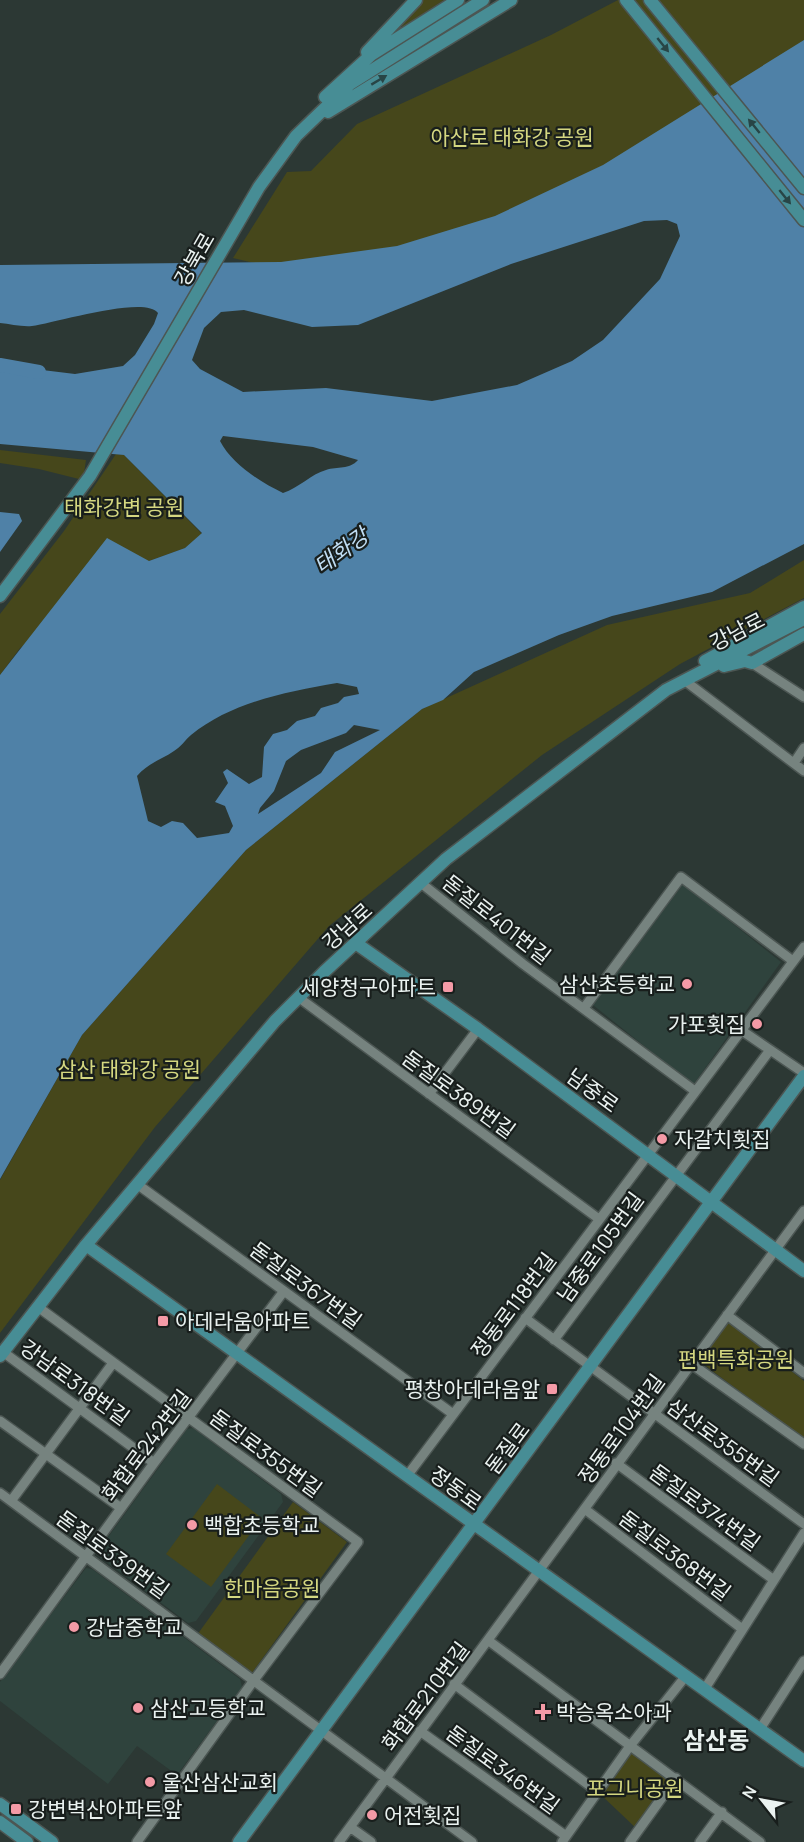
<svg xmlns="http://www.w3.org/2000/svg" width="804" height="1842" viewBox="0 0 804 1842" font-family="Manrope,'Noto Sans KR',sans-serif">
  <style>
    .built { fill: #2f433d }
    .green { fill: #46471b }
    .water { fill: #4f81a7; fill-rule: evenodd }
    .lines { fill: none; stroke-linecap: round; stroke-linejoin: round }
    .river { stroke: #4f81a7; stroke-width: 14 }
    .minor-casing { stroke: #4c5653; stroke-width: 12 }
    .major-casing { stroke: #4c5653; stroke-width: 15 }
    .minor { stroke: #76837f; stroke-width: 9 }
    .major { stroke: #478d95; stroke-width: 12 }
    .oneway { fill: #284546 }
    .poi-dot { fill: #f49aa6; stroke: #181e1c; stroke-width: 2 }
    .labels { text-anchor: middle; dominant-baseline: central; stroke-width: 4.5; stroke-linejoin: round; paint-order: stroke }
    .park-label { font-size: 21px; fill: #d4d780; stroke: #181e1c }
    .street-label { font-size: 21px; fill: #eaf2f0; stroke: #181e1c }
    .poi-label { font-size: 21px; fill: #eaf2f0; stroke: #181e1c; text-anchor: start }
    .water-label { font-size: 22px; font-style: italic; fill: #c0ddf3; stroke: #181e1c }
    .quarter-label { font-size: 24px; font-weight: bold; fill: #eaf2f0; stroke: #181e1c }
  </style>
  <rect width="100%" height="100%" fill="#2c3834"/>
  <path class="built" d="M683,884L781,962L693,1085L593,1005Z
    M193,1428L281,1494L283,1502L196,1621L188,1623L100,1557V1548L187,1429Z
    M86,1568L92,1569L240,1679L242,1687L177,1775L137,1746L108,1784L0,1701V1682Z"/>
  <path class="green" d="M422,0H444L403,27L398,24Z
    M618,0H804V50L542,207L411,249L279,269L233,258L287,172L311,171L357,124L551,35Z
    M0,450L86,460L83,480L39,469L0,463Z
    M116,454L124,455L202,534L185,548L149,561L20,648L0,675V614L64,531Z
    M804,560V598L680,664L542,755L329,926L155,1127L0,1333V1180L82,1035L246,850L422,709L607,625L750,593Z
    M726,1324H731L804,1381V1439L703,1364L702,1358Z
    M217,1484L262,1518L211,1587L166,1554Z
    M293,1502L347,1542L251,1674L197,1635Z
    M630,1746L676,1778L639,1831L598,1792Z"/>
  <path class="water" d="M804,40V544L712,592L612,616L559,635L474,672L443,700L422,709L246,850L82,1035L0,1179V675L107,538L149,561L185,548L202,533L124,455L0,444V371L11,373L26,368L75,374L123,366L135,355L154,324L158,313C145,295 55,323 32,326C22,327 10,324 0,323V265L281,262L397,246L495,216L603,165ZM667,220L677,224L680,236L660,279L603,340L572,361L517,385L432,401L326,388L243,392L200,369L192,360L204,328L221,312L244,310L312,327L358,325L511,264L644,221ZM223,436L313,447L358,460C349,470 338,466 326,470C311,474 299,488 283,493C260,482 232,464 220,441ZM337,683L357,687L359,694L344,697L338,703L321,708L315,716L297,721L287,730L273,734L264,747L262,777L249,784L227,769L223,772L228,783L215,802L225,806L233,826L229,833L197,838L183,823L172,821L161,827L148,821L137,776C148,763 161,760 174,751C181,747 185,740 191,735C232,702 286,692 337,683ZM354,725L380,730L335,752L321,773L258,814L260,808L274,791L286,761L301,750L346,733Z
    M0,512L19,514L22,521L0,552Z"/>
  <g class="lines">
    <path class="river" d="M0,365L39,372"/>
    <g class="minor-casing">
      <path id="minor" d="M752,663L804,697
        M684,680L804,771
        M794,763L804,748
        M421,883L523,964L695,1091
        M298,997L599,1219
        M584,1008L681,877L793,961
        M741,1030L804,1073
        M429,1094L478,1029
        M137,1184L453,1414
        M38,1307L358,1542L254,1680L137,1842
        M727,1315L804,1373
        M525,1318L804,1524
        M554,1340L770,1050
        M3,1352L154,1463
        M690,1363L804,1444
        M0,1421L121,1508
        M616,1463L774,1580
        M407,1476L804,947
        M0,1493L472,1842
        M11,1501L113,1363
        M586,1510L741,1628
        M489,1641L760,1842
        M0,1674L154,1463L284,1291
        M454,1684L598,1792
        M704,1690L804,1533
        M760,1729L804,1661
        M420,1731L566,1836
        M350,1827L371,1842
        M339,1842L804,1211
        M562,1842L630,1746L685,1677
        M630,1842L676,1778
        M700,1842L722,1812"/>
    </g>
    <g class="major-casing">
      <path id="major" d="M626,0L804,220
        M650,0L804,188
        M367,52L416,0
        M325,97L371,55L458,0
        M328,112L511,0
        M0,596L90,476L259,187L296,136L350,84L483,0
        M705,661L804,607
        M724,666L745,661L752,663L804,634
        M357,944L478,1029L804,1271
        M86,1245L804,1761
        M0,1356L86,1245L275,1021L324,972L446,859L666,690L804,619
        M0,1804L52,1842
        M0,1822L27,1842
        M239,1842L804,1076"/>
    </g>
    <use href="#minor" class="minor"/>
    <use href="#major" class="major"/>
  </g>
  <defs><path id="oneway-solid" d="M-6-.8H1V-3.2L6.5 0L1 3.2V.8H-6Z" transform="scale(1.5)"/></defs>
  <g class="oneway">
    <use href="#oneway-solid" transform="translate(663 45) rotate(51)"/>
    <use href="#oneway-solid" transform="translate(379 80) rotate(-31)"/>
    <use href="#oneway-solid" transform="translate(754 126) rotate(-129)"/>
    <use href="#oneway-solid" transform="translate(785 197) rotate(51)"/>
  </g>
  <g class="poi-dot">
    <circle cx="687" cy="984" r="6"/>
    <rect x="442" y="981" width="12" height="12" rx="3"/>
    <circle cx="757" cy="1024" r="6"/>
    <circle cx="662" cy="1139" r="6"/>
    <rect x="157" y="1315" width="12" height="12" rx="3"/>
    <rect x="546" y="1383" width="12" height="12" rx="3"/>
    <circle cx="192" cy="1525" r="6"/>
    <circle cx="74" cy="1627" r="6"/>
    <circle cx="138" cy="1708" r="6"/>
    <path d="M540 1703h6v6h6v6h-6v6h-6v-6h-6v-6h6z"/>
    <circle cx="150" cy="1782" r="6"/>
    <rect x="10" y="1803" width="12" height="12" rx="3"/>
    <circle cx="372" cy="1815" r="6"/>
  </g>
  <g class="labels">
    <g class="park-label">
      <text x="512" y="137">아산로 태화강 공원</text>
      <text x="124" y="507">태화강변 공원</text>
      <text x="129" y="1069">삼산 태화강 공원</text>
      <text x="736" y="1359">편백특화공원</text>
      <text x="272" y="1588">한마음공원</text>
      <text x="635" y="1788">포그니공원</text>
    </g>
    <g class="street-label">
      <text transform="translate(194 259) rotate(-60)">강북로</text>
      <text transform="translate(737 631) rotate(-27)">강남로</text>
      <text transform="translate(497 919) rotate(38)">돋질로401번길</text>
      <text transform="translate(347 926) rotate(-42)">강남로</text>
      <text transform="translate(593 1090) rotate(36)">남중로</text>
      <text transform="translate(459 1094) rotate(36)">돋질로389번길</text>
      <text transform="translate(600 1247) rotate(-54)">남중로105번길</text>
      <text transform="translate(306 1285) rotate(36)">돋질로367번길</text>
      <text transform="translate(513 1305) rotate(-53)">정동로118번길</text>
      <text transform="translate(75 1382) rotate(36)">강남로318번길</text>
      <text transform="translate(621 1429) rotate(-54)">정동로104번길</text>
      <text transform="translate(723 1442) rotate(36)">삼산로355번길</text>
      <text transform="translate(146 1445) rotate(-53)">화합로242번길</text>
      <text transform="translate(507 1448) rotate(-53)">돋질로</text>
      <text transform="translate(266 1453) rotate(36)">돋질로355번길</text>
      <text transform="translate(456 1488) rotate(36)">정동로</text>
      <text transform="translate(705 1507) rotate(36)">돋질로374번길</text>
      <text transform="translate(113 1554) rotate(36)">돋질로339번길</text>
      <text transform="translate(675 1555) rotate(37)">돋질로368번길</text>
      <text transform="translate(425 1696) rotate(-53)">화합로210번길</text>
      <text transform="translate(503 1769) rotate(36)">돋질로346번길</text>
    </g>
    <g class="poi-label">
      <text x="675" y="984" text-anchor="end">삼산초등학교</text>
      <text x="436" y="987" text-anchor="end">세양청구아파트</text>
      <text x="745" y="1024" text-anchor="end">가포횟집</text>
      <text x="674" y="1139">자갈치횟집</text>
      <text x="175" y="1321">아데라움아파트</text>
      <text x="540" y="1389" text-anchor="end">평창아데라움앞</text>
      <text x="204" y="1525">백합초등학교</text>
      <text x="86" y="1627">강남중학교</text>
      <text x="150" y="1708">삼산고등학교</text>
      <text x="556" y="1712">박승옥소아과</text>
      <text x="162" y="1782">울산삼산교회</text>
      <text x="28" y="1809">강변벽산아파트앞</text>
      <text x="384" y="1815">어전횟집</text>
    </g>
    <g class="water-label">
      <text transform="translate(341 551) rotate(-36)">태화강</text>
    </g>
    <g class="quarter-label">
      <text x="716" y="1739">삼산동</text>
    </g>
  </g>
  <g transform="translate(762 1800) rotate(301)" stroke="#181e1c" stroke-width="4.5" paint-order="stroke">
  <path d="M0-4.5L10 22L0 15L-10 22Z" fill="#eaf2f0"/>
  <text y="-9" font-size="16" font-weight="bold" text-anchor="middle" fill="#eaf2f0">N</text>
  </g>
</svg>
